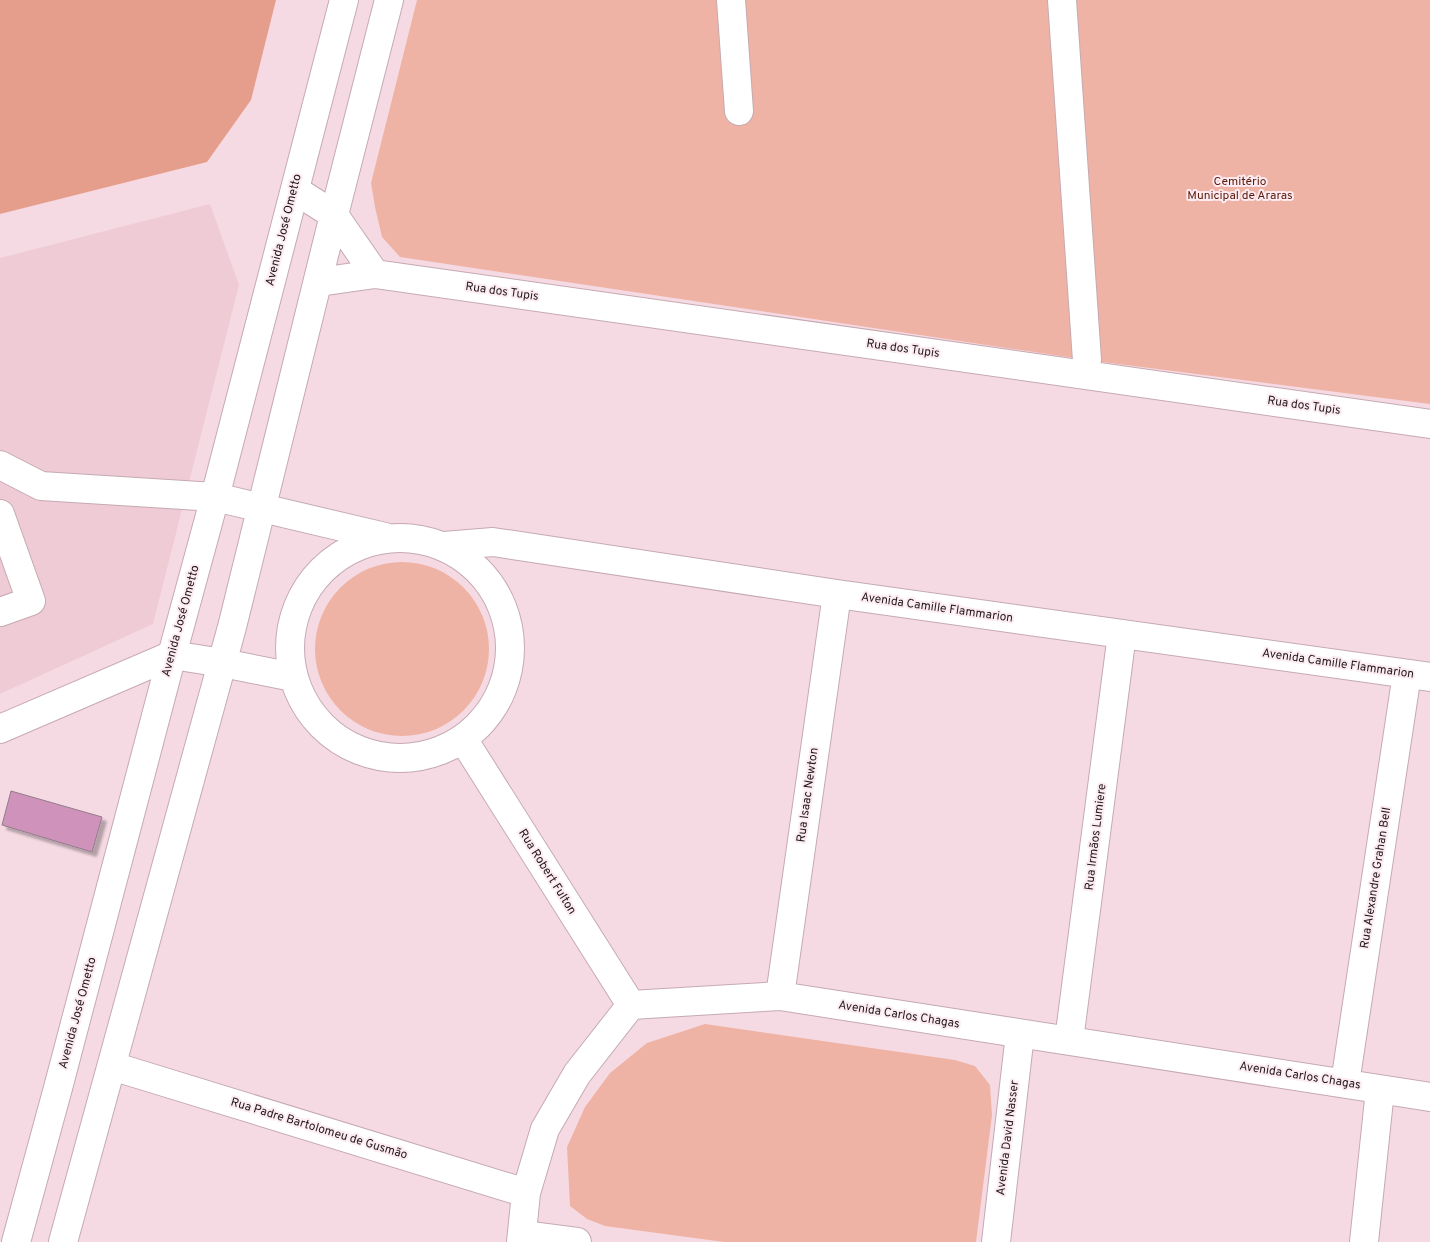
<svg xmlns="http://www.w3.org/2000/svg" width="1430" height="1242" viewBox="0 0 1430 1242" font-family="Overpass,sans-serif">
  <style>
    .built { fill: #efcbd6 }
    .green { fill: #efb3a5 }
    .forest { fill: #e69e8c }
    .building { fill: #cf92bb; stroke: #917c89; filter: url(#shadow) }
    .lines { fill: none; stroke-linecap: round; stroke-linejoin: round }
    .minor-casing { stroke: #c5aab2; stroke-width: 30 }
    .minor { stroke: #fff; stroke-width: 28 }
    .labels { text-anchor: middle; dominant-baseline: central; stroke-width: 4; stroke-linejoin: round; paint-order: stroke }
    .park-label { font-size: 12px; fill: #5a1a0b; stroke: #fcebf0 }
    .street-label { font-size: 12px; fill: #21181b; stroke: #fcebf0 }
  </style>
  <defs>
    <filter id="shadow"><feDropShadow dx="4.5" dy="4.5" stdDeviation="1" flood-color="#0004"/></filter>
  </defs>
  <rect width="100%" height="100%" fill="#f6dae3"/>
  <path class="built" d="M210,204L239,285L153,624L0,694V258Z"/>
  <path class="green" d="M417,0H1430V404L1087,360L400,257L382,237L375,207L371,183Z
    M315 649a87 87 0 1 1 174 0a87 87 0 1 1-174 0Z
    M705,1024L955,1060L975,1066L990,1085L992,1115L976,1242H724L605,1226L587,1219L570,1206L567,1147L585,1107L610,1073L647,1043Z"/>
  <path class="forest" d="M0,0H276L251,100L207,162L0,214Z"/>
  <path class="building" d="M11,791L102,817L92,852L2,825Z"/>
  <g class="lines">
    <g class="minor-casing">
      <path id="minor" d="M731,0L739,111
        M1062,0L1087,360
        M295,190L334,215L375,274
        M319,282L375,274L1430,424
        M0,465L41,486L215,497L385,537
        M0,514L31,601L0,612
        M290 648a110 110 0 1 1 220 0a110 110 0 1 1-220 0Z
        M444,546L493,542L837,594L1430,677
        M0,729L172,655L223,663L293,677
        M463,739L631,1005
        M780,996L837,594
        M1069,1040L1122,634
        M112,1066L526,1193
        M1345,1083L1407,674
        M523,1235L577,1242
        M16,1242L58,1088L172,655L215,497L344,0
        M63,1242L232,627L334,215L389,0
        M521,1242L526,1193L545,1129L577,1074L631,1005L780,996L1430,1097
        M996,1242L1020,1034
        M1364,1242L1380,1090"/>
    </g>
    <use href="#minor" class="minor"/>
  </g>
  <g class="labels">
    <g class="park-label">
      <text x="1240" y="182">Cemitério<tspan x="1240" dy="14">Municipal de Araras</tspan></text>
    </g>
    <g class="street-label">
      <text transform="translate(284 230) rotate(-76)">Avenida José Ometto</text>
      <text transform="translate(502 292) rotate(8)">Rua dos Tupis</text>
      <text transform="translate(903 349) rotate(8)">Rua dos Tupis</text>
      <text transform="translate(1304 406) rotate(8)">Rua dos Tupis</text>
      <text transform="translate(937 608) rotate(8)">Avenida Camille Flammarion</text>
      <text transform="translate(181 621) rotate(-75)">Avenida José Ometto</text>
      <text transform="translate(1338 664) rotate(8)">Avenida Camille Flammarion</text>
      <text transform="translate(808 795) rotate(-82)">Rua Isaac Newton</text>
      <text transform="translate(1096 837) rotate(-83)">Rua Irmãos Lumiere</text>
      <text transform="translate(547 872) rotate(58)">Rua Robert Fulton</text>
      <text transform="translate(1376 878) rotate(-81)">Rua Alexandre Grahan Bell</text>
      <text transform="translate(78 1013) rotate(-75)">Avenida José Ometto</text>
      <text transform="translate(899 1015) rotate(9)">Avenida Carlos Chagas</text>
      <text transform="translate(1300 1076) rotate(9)">Avenida Carlos Chagas</text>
      <text transform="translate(319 1129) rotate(17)">Rua Padre Bartolomeu de Gusmão</text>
      <text transform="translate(1008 1138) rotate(-83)">Avenida David Nasser</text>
    </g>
  </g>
</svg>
